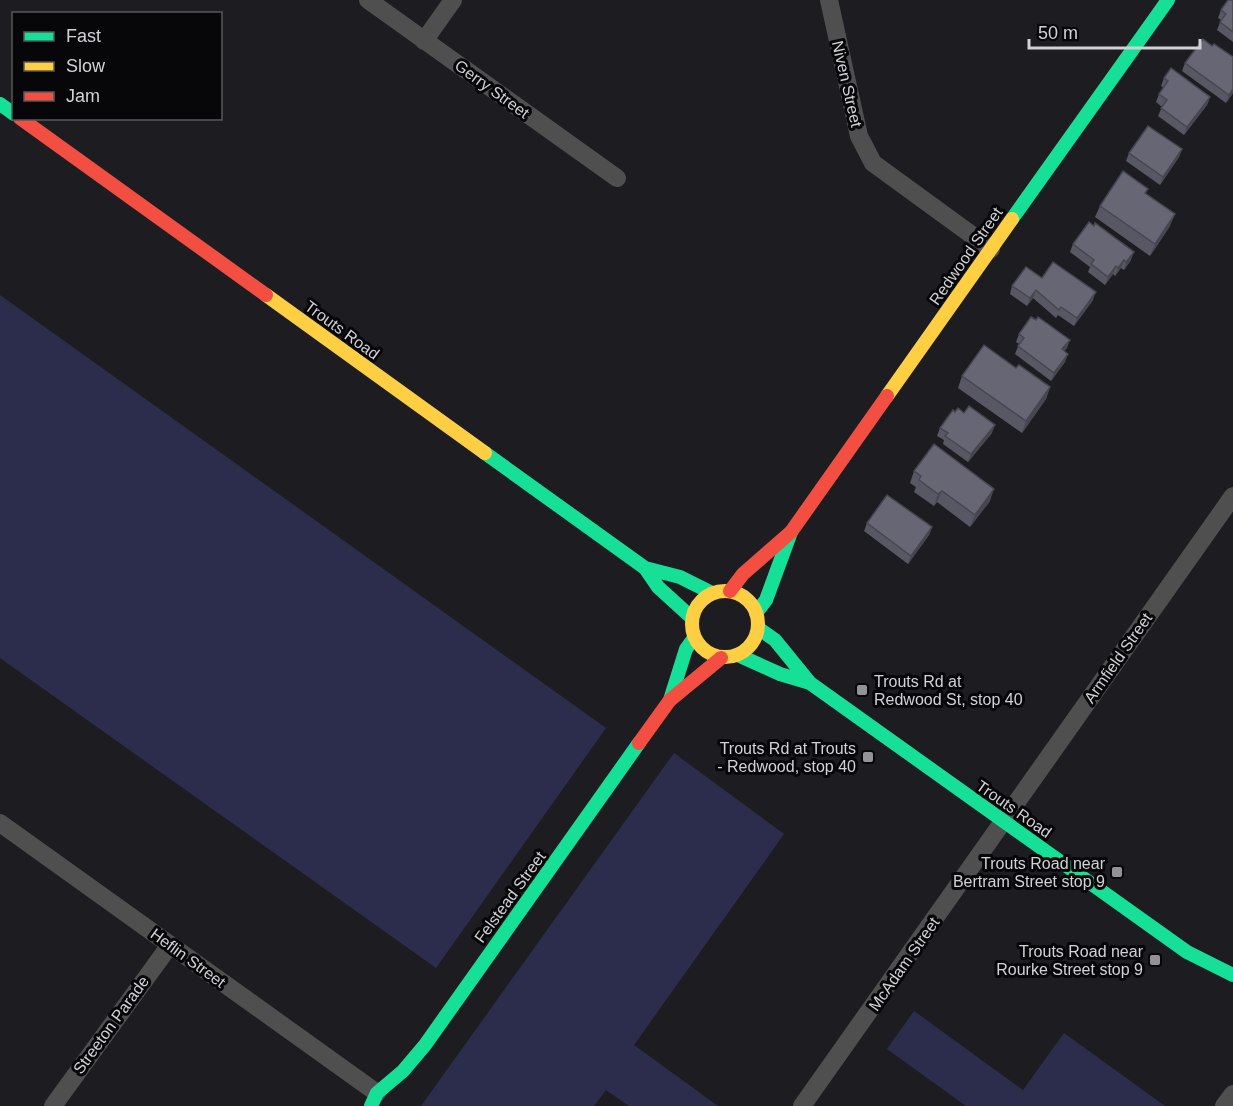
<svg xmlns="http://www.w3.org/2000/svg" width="1233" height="1106" viewBox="0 0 1233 1106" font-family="Helvetica,sans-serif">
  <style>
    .green { fill: #2c2d4c }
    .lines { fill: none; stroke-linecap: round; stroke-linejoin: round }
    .street { stroke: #4f4f50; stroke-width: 18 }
    .fast { stroke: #16e098; stroke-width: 14 }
    .slow { stroke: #ffcf43; stroke-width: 14 }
    .jam { stroke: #f24e42; stroke-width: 14 }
    .wall { fill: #585865 }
    .shaded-wall { fill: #474752 }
    .building { fill: #666675; stroke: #474752; stroke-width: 1.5 }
    .poi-dot { fill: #929397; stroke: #070709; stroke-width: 2 }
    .labels { text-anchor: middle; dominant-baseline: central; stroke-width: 6; stroke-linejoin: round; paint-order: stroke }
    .street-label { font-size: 16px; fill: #d1d2d6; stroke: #070709 }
    .poi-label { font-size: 16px; fill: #d1d2d6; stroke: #070709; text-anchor: end }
  </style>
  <rect width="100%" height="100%" fill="#1d1d21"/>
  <path class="green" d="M0,295L606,728L436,968L0,658Z
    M674,753L784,834L634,1045L718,1106H629L606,1090L594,1106H421Z
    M914,1011L1023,1090L1064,1033L1165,1106H966L887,1049Z"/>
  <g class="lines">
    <path class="street" d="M368,0L617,178
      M829,0L859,136L873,163L991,249
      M424,41L453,0
      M0,823L377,1093
      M53,1106L170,945
      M802,1106L1233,496
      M1224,1106L1233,1094"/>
    <path class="fast" d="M0,104L14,114
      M1012,219L1168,0
      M485,453L645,568L658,587L692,618
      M645,568L680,577L712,593
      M756,613L766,600L791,532
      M758,628L775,640L810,683L1187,952L1233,975
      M738,655L780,674L810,683
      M670,700L686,649L694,638
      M371,1106L377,1093L403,1071L425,1045L639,743"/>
    <path class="slow" d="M266,295L485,453
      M887,396L1012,219
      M692 624a33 33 0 1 1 66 0a33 33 0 1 1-66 0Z"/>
    <path class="jam" d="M20,118L266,295
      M730,591L743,574L791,532L887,396
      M639,743L670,700L721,658"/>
  </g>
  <path class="wall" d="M1233,0V42L1217,30L1221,20L1218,18L1221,10Z
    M1185,63L1233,93L1226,103L1182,71Z
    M1164,78L1210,97L1207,105L1184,135L1158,116L1162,107L1156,102L1159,94L1164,88L1161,86Z
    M1182,149L1179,157L1160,185L1126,161L1129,153Z
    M1146,194L1170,226L1150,256L1095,217L1100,206Z
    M1073,244L1131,260L1124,270L1121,268L1115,276L1113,274L1105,285L1088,272L1090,267L1070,252Z
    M1042,278L1093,300L1074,326L1058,315L1056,318L1033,298L1027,306L1010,294L1012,286Z
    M1019,334L1067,348L1064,351L1065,362L1051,381L1015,354L1019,344L1016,342Z
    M1016,368L1050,387L1046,399L1022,433L958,388L962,376Z
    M940,428L992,433L968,462L943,444L944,440L937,436Z
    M914,471L990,501L970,527L937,502L934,506L914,492L916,487L910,483Z
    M867,523L932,527L929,535L908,564L864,531Z"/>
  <path class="shaded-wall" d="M1233,89V93L1226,103L1229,95Z
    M1210,97L1207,105L1184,135L1187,127Z
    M1182,149L1179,157L1160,185L1163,177Z
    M1175,214L1170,226L1150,256L1155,244Z
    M1134,252L1131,260L1124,270L1126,262Z
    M1124,260L1121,268L1115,276L1118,268Z
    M1116,266L1113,274L1105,285L1108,277Z
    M1036,290L1033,298L1027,306L1030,298Z
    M1096,292L1093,300L1074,326L1077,318Z
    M1070,340L1067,348L1059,357L1062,349Z
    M1068,354L1065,362L1051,381L1054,373Z
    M1050,387L1046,399L1022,433L1026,421Z
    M995,425L992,433L968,462L971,454Z
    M994,489L990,501L970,527L975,515Z
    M942,491L937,502L934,506L938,494Z
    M932,527L929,535L908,564L911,556Z"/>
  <path class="building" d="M1228,0H1233V32L1220,22L1226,14L1221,10Z
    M1203,39L1212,46L1214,44L1233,57V89L1229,95L1185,63Z
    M1171,68L1210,97L1187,127L1161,108L1167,100L1159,94L1168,81L1164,78Z
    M1148,126L1182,149L1163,177L1129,153Z
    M1123,171L1148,189L1145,193L1175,214L1155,244L1100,206Z
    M1089,222L1094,226L1095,223L1134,252L1126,262L1124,260L1118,268L1116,266L1108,277L1091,264L1094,260L1073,244Z
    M1053,262L1096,292L1077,318L1061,307L1059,310L1036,290L1030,298L1012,286L1026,267L1042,278Z
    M1031,317L1036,320L1038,317L1070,340L1062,349L1068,354L1054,373L1018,346L1024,338L1019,334Z
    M984,345L1016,368L1019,365L1050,387L1026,421L962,376Z
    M969,406L995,425L971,454L945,436L948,433L940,428L953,410L955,412L958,408L964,413Z
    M934,444L994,489L975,515L942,491L938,494L919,480L921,476L914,471Z
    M887,495L932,527L911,556L867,523Z"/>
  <g class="poi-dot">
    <rect x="856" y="684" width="12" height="12" rx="3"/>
    <rect x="862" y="751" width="12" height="12" rx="3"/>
    <rect x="1111" y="866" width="12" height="12" rx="3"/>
    <rect x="1149" y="954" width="12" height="12" rx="3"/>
  </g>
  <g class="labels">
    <g class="street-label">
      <text transform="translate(847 84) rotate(77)">Niven Street</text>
      <text transform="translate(492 89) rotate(36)">Gerry Street</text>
      <text transform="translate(966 256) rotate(-55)">Redwood Street</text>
      <text transform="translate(342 330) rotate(36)">Trouts Road</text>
      <text transform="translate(1118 658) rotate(-55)">Armfield Street</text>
      <text transform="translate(1014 809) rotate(35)">Trouts Road</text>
      <text transform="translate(510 897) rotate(-54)">Felstead Street</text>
      <text transform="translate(188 958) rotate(36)">Heflin Street</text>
      <text transform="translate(904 964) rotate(-55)">McAdam Street</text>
      <text transform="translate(111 1025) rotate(-54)">Streeton Parade</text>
    </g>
    <g class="poi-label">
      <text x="874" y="681" text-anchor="start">Trouts Rd at<tspan x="874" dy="18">Redwood St, stop 40</tspan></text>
      <text x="856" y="748">Trouts Rd at Trouts<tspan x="856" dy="18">- Redwood, stop 40</tspan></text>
      <text x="1105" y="863">Trouts Road near<tspan x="1105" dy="18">Bertram Street stop 9</tspan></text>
      <text x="1143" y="951">Trouts Road near<tspan x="1143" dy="18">Rourke Street stop 9</tspan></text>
    </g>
  </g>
  <rect x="12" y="12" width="210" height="108" fill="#070709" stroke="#58585b" stroke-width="1.5"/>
  <rect x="24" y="32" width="30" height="9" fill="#16e098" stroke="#58585b" stroke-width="1.5"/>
  <text x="66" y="42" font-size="18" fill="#d1d2d6">Fast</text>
  <rect x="24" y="62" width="30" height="9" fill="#ffcf43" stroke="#58585b" stroke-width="1.5"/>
  <text x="66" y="72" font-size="18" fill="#d1d2d6">Slow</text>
  <rect x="24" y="92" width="30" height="9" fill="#f24e42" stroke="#58585b" stroke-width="1.5"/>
  <text x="66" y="102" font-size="18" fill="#d1d2d6">Jam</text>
  <path d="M1029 39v9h171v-9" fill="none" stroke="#d1d2d6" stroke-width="3"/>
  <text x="1038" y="39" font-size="18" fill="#d1d2d6" stroke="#070709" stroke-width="4.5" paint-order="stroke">50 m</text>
</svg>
